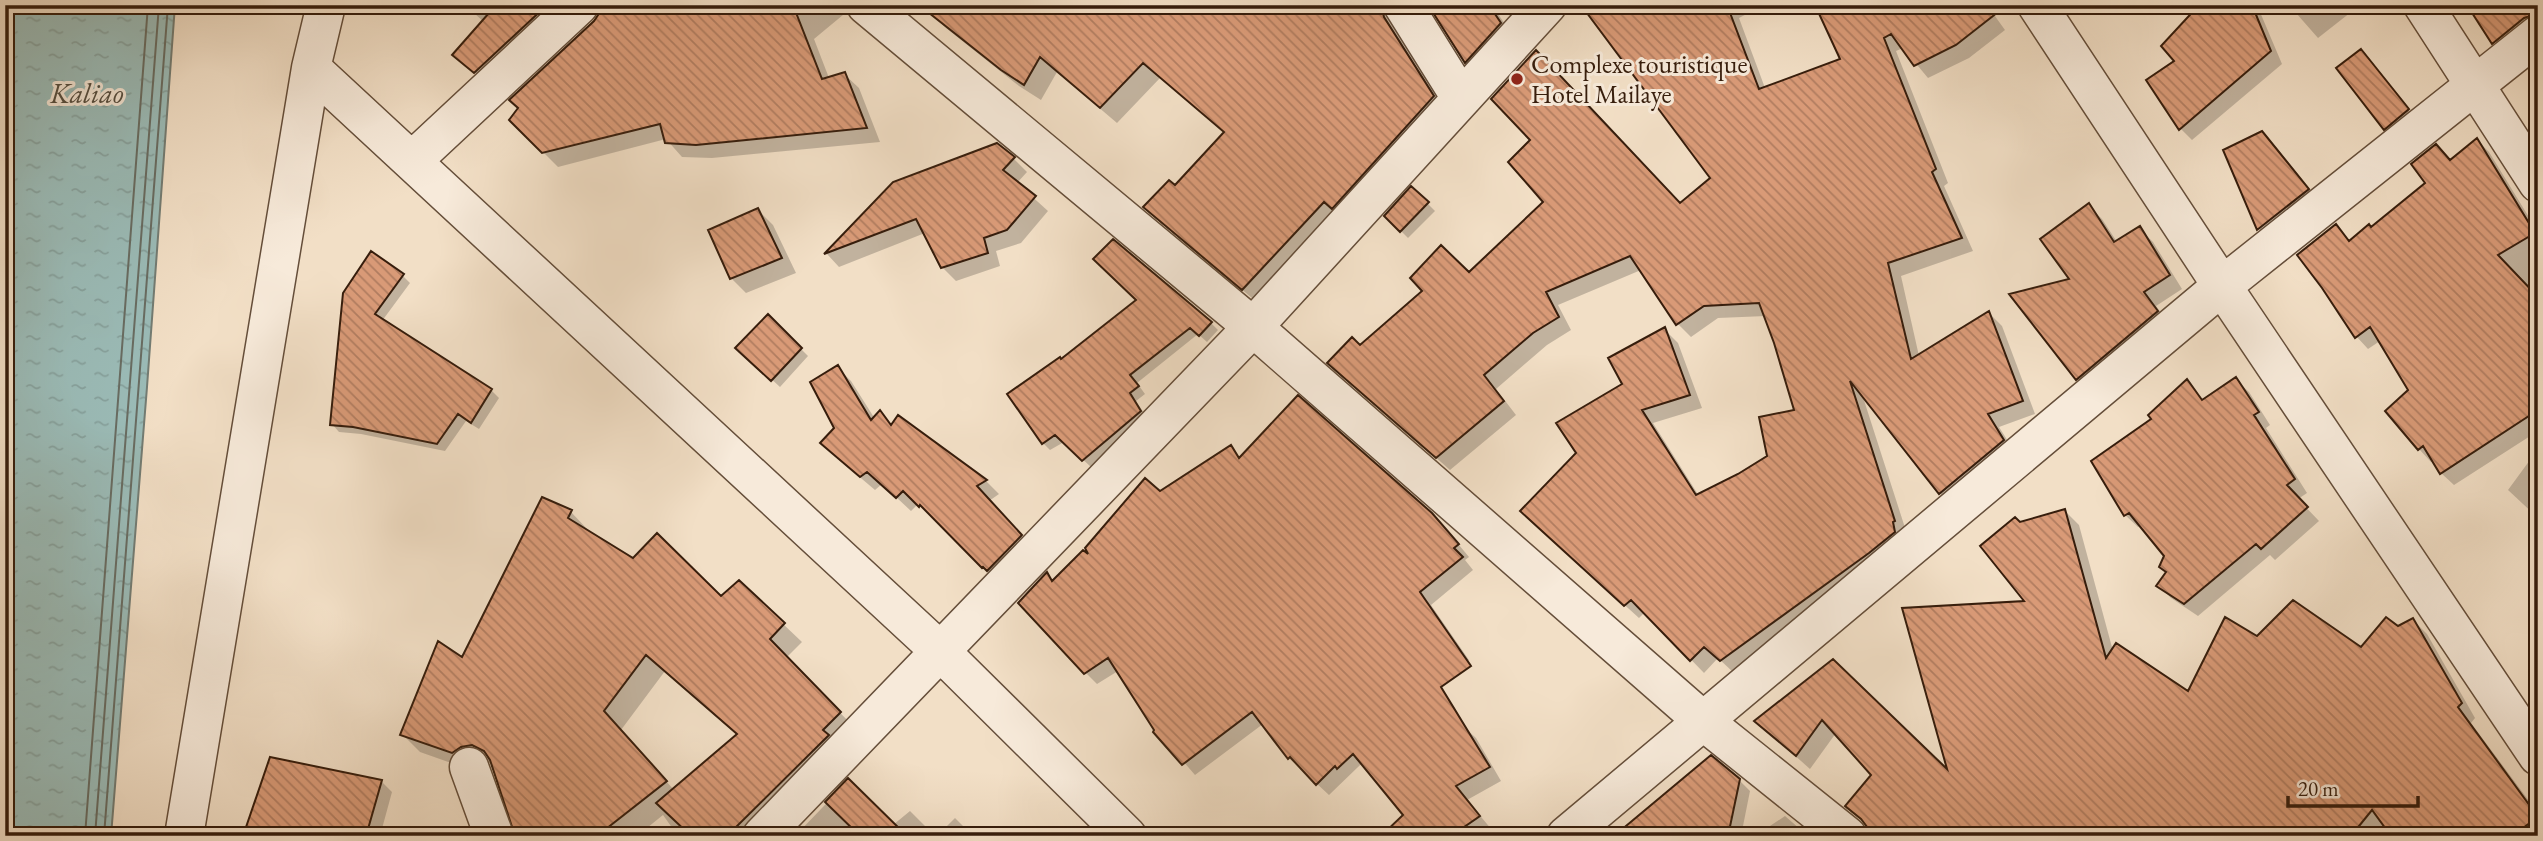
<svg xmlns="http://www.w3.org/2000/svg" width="2543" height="841" viewBox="0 0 2543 841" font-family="'EB Garamond',serif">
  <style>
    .water { fill: url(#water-ripples); stroke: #737c73; stroke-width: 2 }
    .shadow { fill: #0003; fill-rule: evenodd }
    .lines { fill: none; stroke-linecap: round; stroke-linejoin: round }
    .shore { stroke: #686c62; stroke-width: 2 }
    .building { fill: url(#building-back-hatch); stroke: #361d0c; stroke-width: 2 }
    .street-casing { stroke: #654e3a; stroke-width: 41 }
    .street { stroke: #f7eada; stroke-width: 38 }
    .poi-dot { fill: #8f2418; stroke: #f7eada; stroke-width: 2.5 }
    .labels { text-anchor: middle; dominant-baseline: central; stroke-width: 6; stroke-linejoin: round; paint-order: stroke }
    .poi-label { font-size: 26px; fill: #361d0c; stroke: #f7eada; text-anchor: start }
    .water-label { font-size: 28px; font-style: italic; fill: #544d40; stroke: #f7eada }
  </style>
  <defs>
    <pattern id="water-ripples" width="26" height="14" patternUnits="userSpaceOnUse" patternTransform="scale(1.75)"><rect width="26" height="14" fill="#9bbcb8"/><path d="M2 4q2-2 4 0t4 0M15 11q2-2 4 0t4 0" fill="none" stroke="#86a19d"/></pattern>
    <pattern id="building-back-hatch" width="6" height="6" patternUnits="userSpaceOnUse" patternTransform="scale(1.75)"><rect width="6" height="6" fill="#d99a77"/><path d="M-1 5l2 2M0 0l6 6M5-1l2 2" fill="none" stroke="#b17d60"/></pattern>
  </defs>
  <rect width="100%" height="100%" fill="#f2dfc6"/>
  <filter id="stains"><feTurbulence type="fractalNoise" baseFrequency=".00286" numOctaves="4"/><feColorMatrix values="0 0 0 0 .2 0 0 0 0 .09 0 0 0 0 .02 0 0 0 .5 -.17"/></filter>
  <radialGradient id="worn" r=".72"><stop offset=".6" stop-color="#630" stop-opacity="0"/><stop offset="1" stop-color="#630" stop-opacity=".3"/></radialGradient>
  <path class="water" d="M5,5H175L147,387L111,836H5Z"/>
  <path class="shadow" d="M465,5H576L490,86L455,55L484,22Z
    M602,5H855L814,39L829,78L844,74L859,88L880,142L712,158L682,157L666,139L558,167L511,120L596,22L602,11Z
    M929,5H1388L1449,113L1259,304L1145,207L1175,188L1225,133L1160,78L1117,123L1057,72L1041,100L1019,86L946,28L929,11Z
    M1444,5H1492L1515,39L1481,76L1466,62Z
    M1603,5H1764L1739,18L1765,88L1842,60L1817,5H1987L2005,30L1969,58L1928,78L1903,48L1896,51L1948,183L1944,186L1973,251L1901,276L1919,356L1989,313L2002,326L2035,414L1999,427L2016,454L1953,506L1940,493L1862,394L1907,534L1734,673L1718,658L1704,673L1645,612L1639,618L1535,524L1578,453L1665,330L1678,343L1702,408L1653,423L1699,496L1739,476L1769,456L1796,411L1766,316L1718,318L1691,337L1678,324L1641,270L1558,305L1571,330L1547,345L1496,389L1516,415L1450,470L1343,376L1360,347L1469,275L1681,205L1712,178Z
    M2183,5H2257L2282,64L2192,140L2180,128L2177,61L2195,18Z
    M2289,5H2360L2318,38Z
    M2538,5V23L2503,48L2495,41Z
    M2368,59L2415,118L2392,136L2385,128Z
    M2262,133L2277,148L2322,205L2273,244L2259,229L2225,151Z
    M2477,140L2489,152L2538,232V431L2454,485L2441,473L2433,460L2431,462L2419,449L2410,390L2380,341L2368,349L2356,336L2336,226L2351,242L2372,229Z
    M1013,158L1027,172L1017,183L1048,211L1021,243L996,251L1000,266L956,281L942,267L925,233L839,267L827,254L894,183Z
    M1412,188L1435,211L1408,238L1386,216Z
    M2089,206L2102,219L2117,242L2139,228L2153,242L2182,289L2156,306L2170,325L2091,392L2077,379L2072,280Z
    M758,210L773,225L796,273L746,293L731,278Z
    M403,276L410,283L382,321L491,390L499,398L479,429L466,421L445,451L361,434L339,432L332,424L344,294Z
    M1138,300L1211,323L1218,330L1207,342L1198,334L1137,383L1145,394L1136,401L1148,419L1091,467L1064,442L1050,450L1043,443L1061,361Z
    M768,316L808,356L780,387L745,355Z
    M837,367L851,381L875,419L880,413L892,425L899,417L986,481L999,494L989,501L1035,550L997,581L935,517L934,519L918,504L911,511L882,484L875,490L836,457L823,443L836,428Z
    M2236,380L2249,392L2270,425L2266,428L2307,493L2298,499L2319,521L2275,560L2270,555L2198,616L2171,598L2158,585L2167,572L2166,556L2141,525L2138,527L2125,515L2153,419L2187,381L2204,401Z
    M1230,448L1241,458L1444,527L1469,557L1465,560L1473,570L1431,605L1469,660L1329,795L1289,758L1263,724L1195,775L1157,731L1118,671L1097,684L1086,673L1047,575L1054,582L1093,560L1160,493Z
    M2538,449V518L2508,490Z
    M2065,511L2079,525L2113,651L2188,693L2257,638L2361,649L2413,620L2427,634L2475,718L2471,723L2538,813V836H2393L2385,825L2376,836H1878L1847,806L1873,775L1836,733L1810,769L1756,721L1833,661L1950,774L2027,603L2019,524Z
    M571,512L588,530L587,532L633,560L721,598L739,582L802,642L786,658L857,730L767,836H678L663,815L637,836H517L491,763H480L471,770L420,752L402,734L462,660ZM665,671L738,735L674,790L621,730Z
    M1463,726L1476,738L1501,781L1467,800L1492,830L1483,836H1384L1406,815Z
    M1739,780L1750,791L1741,836H1616Z
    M381,781L392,792L380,836H245Z
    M848,781L893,825L910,811L935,836H795Z
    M1785,816L1808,836H1755Z
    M955,818L973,836H937Z"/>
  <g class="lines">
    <path class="shore" d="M85,836L148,5
      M95,836L159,5
      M104,836L168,5"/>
  </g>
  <path class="building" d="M496,5H547L474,73L452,55Z
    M600,5H793L822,79L845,72L867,128L696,145L665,143L660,124L542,153L509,120L518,108L509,100L594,21L600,12Z
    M919,5H1381L1384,17L1434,96L1332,209L1324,202L1242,290L1143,207L1169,180L1175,185L1224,132L1143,63L1100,108L1040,57L1024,85L1001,70Z
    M1441,5H1489L1501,23L1465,63L1432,11Z
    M1581,5H1727L1759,89L1840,59L1815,5H2007L1956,45L1914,66L1891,34L1884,38L1936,169L1932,172L1962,238L1888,263L1911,359L1989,311L2023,401L1988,414L2004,440L1939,494L1850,381L1895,521L1893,522L1895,532L1869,553L1720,661L1704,647L1690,661L1631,600L1624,606L1520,511L1576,453L1556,423L1622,384L1608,358L1665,327L1690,395L1642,410L1696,495L1738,474L1767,456L1759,417L1794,410L1774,343L1759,303L1704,306L1676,325L1630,256L1546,292L1559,317L1533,333L1484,375L1504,401L1436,458L1327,363L1352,337L1360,345L1422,291L1410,278L1441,245L1469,272L1543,202L1508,162L1530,140L1491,99L1536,50L1680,203L1710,178Z
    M2199,5H2252L2271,51L2179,130L2146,80L2174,61L2161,46Z
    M2467,5H2538V14L2524,18L2492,44Z
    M2361,49L2409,109L2384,130L2336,68Z
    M2262,131L2309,189L2257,230L2223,150Z
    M2477,138L2535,233L2498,255L2538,297V410L2440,474L2423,446L2418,450L2385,411L2408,390L2370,327L2355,338L2322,288L2297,255L2336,224L2349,241L2369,224L2371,227L2425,183L2411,164L2436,144L2450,160Z
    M997,143L1015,157L1003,170L1036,196L1007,230L984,238L988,253L941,268L916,219L824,254L893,182Z
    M1411,186L1429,202L1400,232L1384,216Z
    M2089,203L2114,242L2140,226L2170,275L2144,292L2158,311L2076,380L2009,294L2069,279L2040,239Z
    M758,208L782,258L730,279L708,230Z
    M1113,239L1212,322L1199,336L1190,328L1130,375L1139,386L1130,393L1141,411L1082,461L1055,435L1042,444L1007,394L1060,357L1061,359L1136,300L1093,259Z
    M371,251L404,274L375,314L492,389L471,423L458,414L437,444L353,427L330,425L343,293Z
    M768,314L802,348L771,381L735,348Z
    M838,365L871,420L880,410L891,425L898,415L987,480L977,486L1022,535L987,571L983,567L982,568L920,505L919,507L903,491L896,498L867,472L860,477L820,443L834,428L810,382Z
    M2236,377L2259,412L2254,415L2295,479L2287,485L2308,507L2261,549L2256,544L2184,604L2156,586L2166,572L2159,567L2164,556L2129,513L2124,516L2091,461L2151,419L2148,415L2187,379L2202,400Z
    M1298,395L1432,513L1459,544L1454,548L1463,557L1420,592L1471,666L1441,687L1490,767L1456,786L1480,816L1451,836H1381L1403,815L1353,754L1337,769L1335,766L1316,785L1290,757L1288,759L1252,712L1182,765L1153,732L1154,730L1108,658L1084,674L1018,603L1047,572L1052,581L1083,550L1088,554L1085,548L1145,478L1160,491L1231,445L1239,458Z
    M542,497L572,510L568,518L633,558L657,533L721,596L739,580L785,623L770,639L841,712L823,730L829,735L727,836H691L656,803L737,734L646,655L604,711L667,781L597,836H515L490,760L484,751L472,745L461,747L452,753L400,735L438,641L462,657Z
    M2065,509L2106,658L2116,643L2188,691L2225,617L2257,636L2293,600L2361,647L2386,617L2398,626L2413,618L2462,703L2458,707L2538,817L2512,836H2391L2372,810L2351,836H1868L1867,827L1861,819L1845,806L1871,775L1822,720L1796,756L1754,721L1833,659L1947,769L1902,608L2024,601L1980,546L2015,517L2020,522Z
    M1711,755L1740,779L1728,836H1614Z
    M270,757L382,780L366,836H243Z
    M848,778L907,836H860L825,802Z"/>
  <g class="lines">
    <g class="street-casing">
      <path id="street" d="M866,5L1253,327L1702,720L1847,836
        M1403,5L1461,98
        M2037,5L2222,286L2538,756
        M2423,5L2538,183
        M311,68L940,651L1127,836
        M413,160L579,5
        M469,767L494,836
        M184,836L311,68L326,5
        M762,836L1253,327L1547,5
        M1566,836L2222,286L2538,35"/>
    </g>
    <use href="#street" class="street"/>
  </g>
  <circle class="poi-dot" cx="1517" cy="79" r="7"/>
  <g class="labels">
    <g class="poi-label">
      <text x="1531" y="64">Complexe touristique<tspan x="1531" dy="30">Hotel Mailaye</tspan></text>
    </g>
    <g class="water-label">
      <text x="87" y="93">Kaliao</text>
    </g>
  </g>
  <rect width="2543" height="841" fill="none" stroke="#f2dfc6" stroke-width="28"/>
  <rect x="7" y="7" width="2529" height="827" fill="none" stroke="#361d0c" stroke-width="3.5"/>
  <rect x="14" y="14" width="2515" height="813" fill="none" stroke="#361d0c" stroke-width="2"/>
  <path d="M2288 796v10h130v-10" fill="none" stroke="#361d0c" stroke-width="3.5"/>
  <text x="2298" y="796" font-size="21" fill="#361d0c" stroke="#f7eada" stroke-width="5" paint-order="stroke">20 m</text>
  <rect width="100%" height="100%" filter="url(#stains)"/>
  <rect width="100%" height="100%" fill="url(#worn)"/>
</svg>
